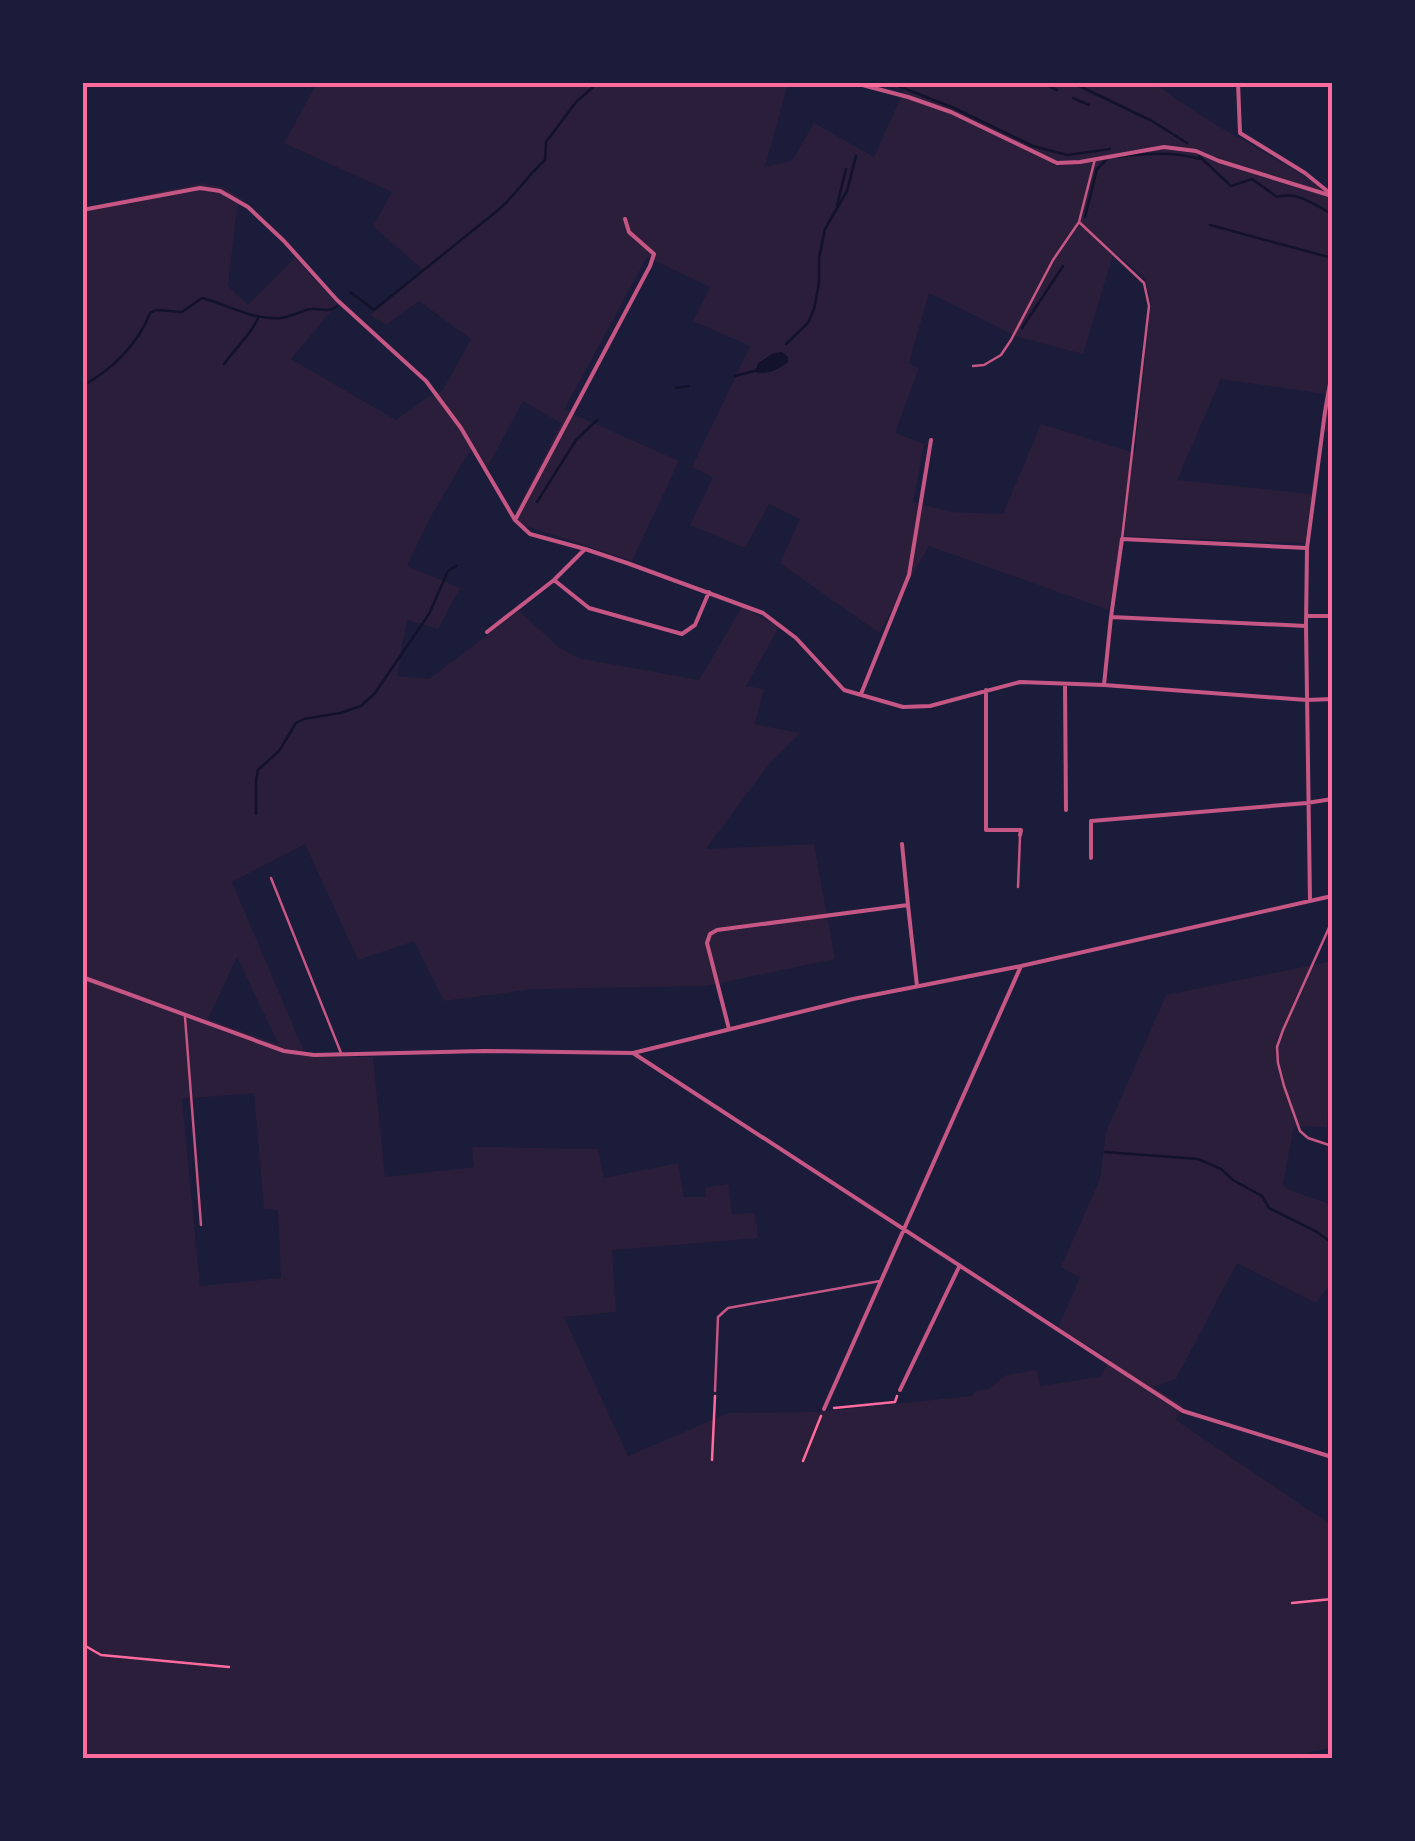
<svg xmlns="http://www.w3.org/2000/svg" width="1415" height="1841" viewBox="0 0 1415 1841" font-family="'PT Sans Narrow',sans-serif">
  <style>
    .green { fill: #2a1e3b; fill-rule: evenodd }
    .water { fill: #12122b }
    .lines { fill: none; stroke-linecap: round; stroke-linejoin: round }
    .stream { stroke: #12122b; stroke-width: 2.5 }
    .path { stroke: #ff6b9d; stroke-width: 2.5 }
    .service { stroke: #c65784; stroke-width: 2.5 }
    .minor { stroke: #c65784; stroke-width: 4 }
    .neatline { fill: none; stroke: #ff6b9d; stroke-width: 4 }
  </style>
  <rect width="100%" height="100%" fill="#1b1b3a"/>
  <path class="green" d="M317,83H788L765,167L792,161L814,123L874,157L904,90L875,83H1155C1209,127 1276,154 1332,195V432L1320,431L1325,394L1221,379L1177,480L1312,494L1305,543L1122,536L1109,610L929,546L879,633L780,563L800,519L769,504L745,548L690,525L713,477L692,467L750,346L693,321L710,287L647,257L564,410L679,461L632,561L511,521L561,423L523,401L485,472L472,449L466,457L430,518L407,566L460,588L438,629L407,620L397,676L429,679L519,611L560,648L578,658L699,680L742,607L779,627L746,686L764,689L755,724L800,733L769,764L706,849L814,844L835,959L706,986L534,989L444,1001L414,941L358,960L305,844L232,882L306,1056L373,1057L385,1177L474,1167L472,1147L598,1149L604,1178L678,1163L684,1197H706L705,1188L728,1184L732,1214L755,1213L758,1238L612,1250L616,1312L564,1317L628,1456L728,1413L816,1412L972,1396L975,1391L988,1389L1006,1375L1037,1370L1040,1386L1099,1377L1111,1360L1058,1327L1080,1278L1061,1267L1100,1179L1106,1132L1166,995L1332,961V1094H1329L1327,1127L1294,1126L1283,1184L1287,1189L1327,1203L1332,1221V1281L1316,1303L1237,1263L1176,1379L1153,1387L1183,1406L1176,1420L1328,1523L1332,1516V1748L1279,1758H83L82,208L201,183L223,187L242,199L237,207L228,286L248,305L295,258L337,304L291,359L396,420L425,399L443,390L471,339L419,301L386,325L370,315L423,270L373,226L392,192L284,143ZM1114,252L1145,278L1151,303L1135,453L1041,424L1003,514L951,512L913,502L924,444L895,433L919,368L909,363L929,293L1018,337L1083,354ZM237,957L278,1043L277,1044L208,1019ZM254,1093L264,1209L278,1210L281,1278L200,1286L182,1099Z"/>
  <path class="water" d="M782,352L788,357V362C777,370 769,375 755,372L758,363L774,353Z"/>
  <g class="lines">
    <path class="stream" d="M692,82L696,86L703,82
      M888,82L954,108L1033,146L1067,155L1110,149
      M1040,82L1057,90
      M1071,82L1152,121L1187,143
      M1073,98L1089,105
      M1199,156L1231,186L1252,179L1277,197C1298,191 1315,205 1332,214
      M1118,157C1144,153 1175,152 1200,159
      M837,205L846,169
      M1085,217L1097,169L1106,160
      M1210,225L1332,258
      M350,292L374,310L497,211C515,196 527,176 545,160L546,142L576,102L599,82
      M1022,328L1063,266
      M786,344L808,323L814,309L819,283V258L825,229L847,191L856,156
      M224,364C234,350 253,332 258,318
      M735,376L758,370
      M82,386C112,370 138,344 150,313L156,310L182,312L202,298C229,305 251,320 281,318C292,317 304,309 312,309C323,308 325,313 336,307
      M676,388L689,386
      M537,502L576,440L597,420
      M256,814V781L258,770L279,751L296,723L304,719L340,713L361,706L375,693L429,614L448,571L456,566
      M1105,1152L1198,1159L1221,1169L1233,1180L1262,1196L1269,1208L1317,1232L1332,1243"/>
    <path class="path" d="M834,1408L895,1402L897,1396
      M712,1460L715,1396
      M803,1461L821,1416
      M1292,1603L1332,1599
      M82,1644L101,1655L229,1667"/>
    <path class="service" d="M1079,222L1144,283L1149,306L1122,539
      M973,366L984,365L1001,355L1011,340L1053,260L1079,222L1095,159
      M271,878L341,1053
      M1018,887L1020,837
      M1332,921L1283,1030L1277,1047L1278,1063L1284,1086L1300,1131L1308,1138L1332,1146
      M185,1017L201,1225
      M715,1391L718,1317L728,1308L880,1281"/>
    <path class="minor" d="M851,82L908,97L951,112L1057,163L1080,162L1164,147L1196,151L1219,161L1332,196
      M1238,82L1240,133L1305,173L1331,194
      M82,210L200,188L220,191L248,207L284,241L337,300L426,381L461,428L515,520L530,534L585,549L627,563L763,613L796,638L844,690L903,707L930,706L1020,682L1104,685L1307,700L1332,699
      M515,520L650,266L654,254L629,232L625,219
      M554,580L589,608L682,634L695,625L709,592
      M1307,616H1332
      M1111,617L1306,626
      M487,632L554,580L585,549
      M1065,684L1066,810
      M1104,685L1111,617L1122,539L1307,548
      M986,690V830H1021L1020,835
      M861,694L909,575L931,440
      M902,844L908,905
      M1091,858V821L1307,803L1332,799
      M1310,901L1306,626L1307,548L1325,412L1332,372
      M82,977L284,1051L314,1055L484,1051L633,1053L853,999L1021,966L1332,896
      M729,1029L707,943L710,934L717,930L908,905L917,986
      M633,1053L1183,1411L1332,1457
      M900,1390L959,1267
      M824,1409L1021,966"/>
  </g>
  <rect width="1415" height="1841" fill="none" stroke="#1b1b3a" stroke-width="170"/>
  <rect x="85" y="85" width="1245" height="1671" class="neatline"/>
</svg>
